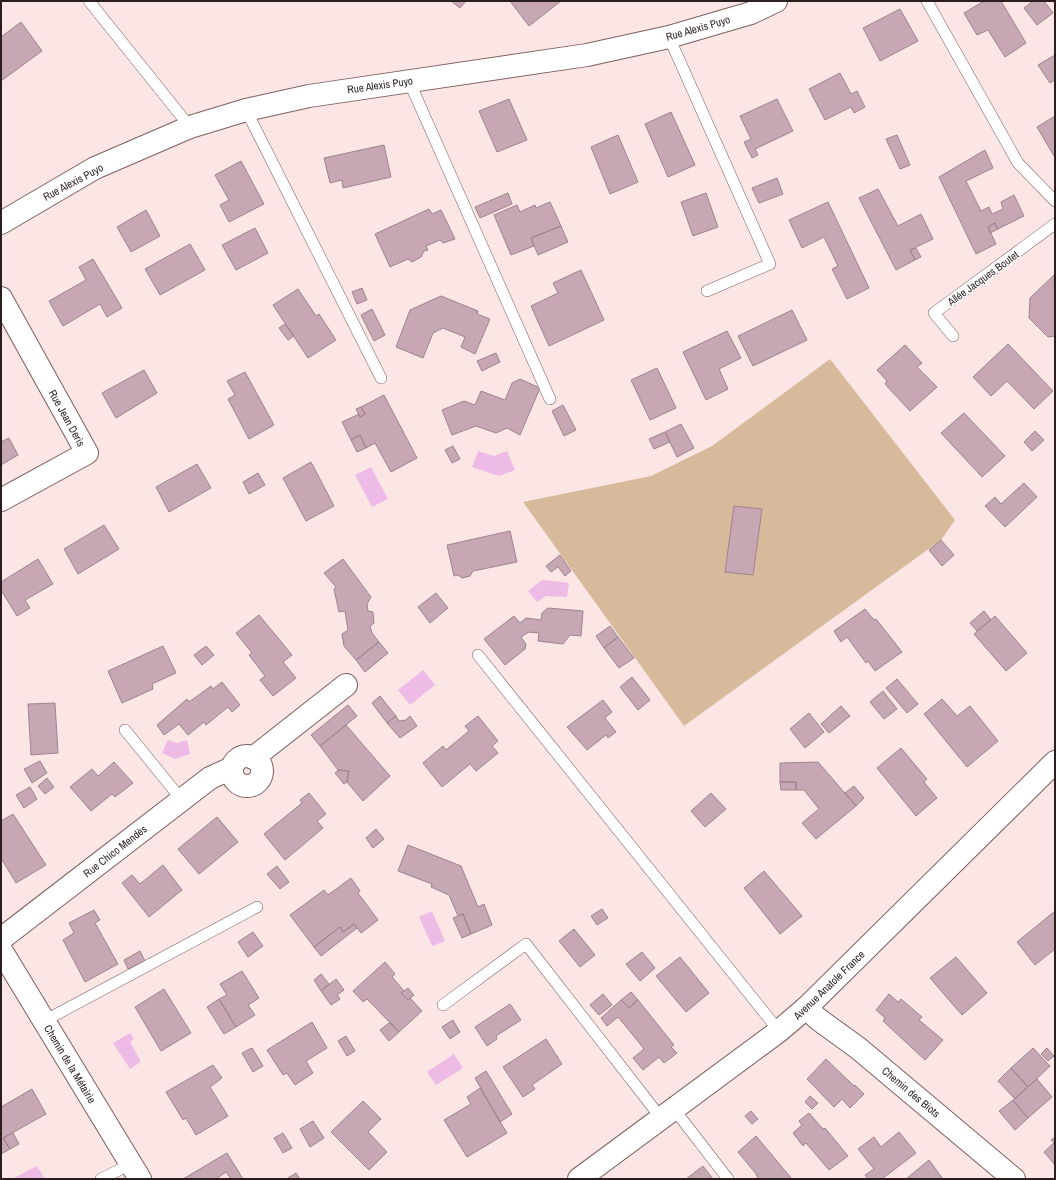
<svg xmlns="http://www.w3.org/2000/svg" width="1056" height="1180" viewBox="0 0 1056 1180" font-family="'Archivo Narrow',sans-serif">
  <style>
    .green { fill: #d7ba9c }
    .water { fill: #edbbe6 }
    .building { fill: #c7a7b3; stroke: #a0828c }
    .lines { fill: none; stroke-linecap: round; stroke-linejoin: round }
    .service-casing { stroke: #7d5f5f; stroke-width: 12 }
    .minor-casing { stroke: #7d5f5f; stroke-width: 24 }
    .tertiary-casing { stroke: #7d5f5f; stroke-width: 24 }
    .service { stroke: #fff; stroke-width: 11 }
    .minor { stroke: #fff; stroke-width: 22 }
    .tertiary { stroke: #fff; stroke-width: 22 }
    .labels { text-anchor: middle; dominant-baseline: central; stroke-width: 3; stroke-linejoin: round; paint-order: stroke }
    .street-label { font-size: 11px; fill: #2a1e1e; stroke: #fff }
  </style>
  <rect width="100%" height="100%" fill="#fbe6e5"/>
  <path class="green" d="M830,359L955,520L941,540L684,726L523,502L651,476L712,446Z"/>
  <path class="water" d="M478,451L494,456L507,451L515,470L499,476L472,467Z
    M371,467L388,499L372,507L355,475Z
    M542,580L569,583L567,597L546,596L537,602L528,591Z
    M423,670L435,685L410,705L398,690Z
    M168,740L177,743L187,740L190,754L175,759L162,753Z
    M432,911L445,941L432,946L419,917Z
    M130,1033L134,1039L130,1042L141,1062L130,1069L113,1043Z
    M454,1054L463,1068L436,1085L427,1072Z
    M37,1166L45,1179H12Z"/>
  <path class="building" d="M451,1H466L460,8Z
    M510,1H561L529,26Z
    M984,1H1001L1026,43L1005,57L988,30L977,35L964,13Z
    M1033,1H1044L1053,13L1037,25L1024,8Z
    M900,9L918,41L880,61L863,28Z
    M21,22L42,51L1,81V37Z
    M1055,55V80L1050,83L1038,65Z
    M840,73L851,94L857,91L865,107L854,113L851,107L825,120L809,89Z
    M509,99L527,140L497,152L479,111Z
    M777,99L793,131L755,149L758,155L752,158L744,142L751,139L740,116Z
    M671,112L695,165L668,177L645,124Z
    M1055,116V155L1054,156L1037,127Z
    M618,135L638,182L610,194L591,147Z
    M897,135L910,165L900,169L886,139Z
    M384,145L391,177L343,188L342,180L330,183L324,158Z
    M985,150L993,168L966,181L981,211L989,207L992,214L1003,209L1001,202L1014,195L1024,216L998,229L995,223L988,227L996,244L976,254L939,177Z
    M241,161L264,204L229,222L220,205L229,200L215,175Z
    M777,178L783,194L759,203L752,188Z
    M878,189L898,226L921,214L933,239L910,250L915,260L896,270L859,198Z
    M508,193L512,204L480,218L475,207Z
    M706,193L718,227L693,236L681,202Z
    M550,202L561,226L531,238L534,246L511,255L494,215L517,205L520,212L535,205L536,208Z
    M828,202L869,288L847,299L832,269L838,266L824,237L802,248L789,220Z
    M429,209L432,214L441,210L455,239L443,243L440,240L426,246L428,250L424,251L421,257L412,262L408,259L390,267L375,234Z
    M146,210L160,236L131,252L117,227Z
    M995,223L998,229L990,233L988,227Z
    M561,226L568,242L538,255L531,238Z
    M255,228L268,253L236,270L222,245Z
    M190,244L205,270L160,295L145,269Z
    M916,248L921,257L915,260L910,250Z
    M93,259L122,308L107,317L100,304L63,326L49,301L86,280L79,267Z
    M581,270L604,320L549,346L531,306L558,293L553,283Z
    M1054,275L1055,336L1048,337L1029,318L1030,298Z
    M362,288L367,300L357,304L352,292Z
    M298,289L316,316L319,314L336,340L308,358L273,305Z
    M441,296L478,311L477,314L490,319L475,354L461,347L465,337L443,328L433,333L423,358L396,347L410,310Z
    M372,309L385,335L374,341L361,315Z
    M792,310L807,340L753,366L738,336Z
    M285,324L294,336L288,340L279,328Z
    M727,331L741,358L719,369L728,389L706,400L683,352Z
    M1008,344L1053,391L1034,409L1007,381L991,396L973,377Z
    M905,345L922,363L917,367L937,387L910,411L885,384L887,381L877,370Z
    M496,353L500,362L482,371L477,361Z
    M657,368L676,408L650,420L631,380Z
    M144,370L157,393L116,418L102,393Z
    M245,372L274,425L249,439L228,399L235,395L227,381Z
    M520,379L540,388L520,435L507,428L496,433L476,426L452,435L442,410L464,401L475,405L481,391L505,400L512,383Z
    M384,395L417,458L391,472L375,443L366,448L360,435L351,440L342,422L359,414L360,417L365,414L361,407Z
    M563,405L576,430L564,436L552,411Z
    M361,407L365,414L360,417L356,409Z
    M964,413L1005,456L982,477L941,433Z
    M681,424L694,448L677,457L665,432Z
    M1035,431L1044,440L1032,451L1024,442Z
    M665,432L670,442L654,449L649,439Z
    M360,435L366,448L357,452L351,440Z
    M9,438L18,455L1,465V442Z
    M453,446L460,459L452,463L445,450Z
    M311,462L334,506L306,521L283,478Z
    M197,464L211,488L169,512L156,487Z
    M258,473L265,485L249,494L243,482Z
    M1024,483L1037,497L1005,527L985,506L995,497L1001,504Z
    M734,506L762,509L753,575L725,572Z
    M104,525L119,549L78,574L64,549Z
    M510,531L517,562L473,571L470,576L462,578L458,575L454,576L447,545Z
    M941,540L954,555L942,566L929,550Z
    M560,555L571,571L565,576L558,567L551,572L546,566Z
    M38,559L53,584L25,600L30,608L17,616L1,590V582Z
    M343,559L371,597L367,604L368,611L373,612L374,623L370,626L372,633L379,642L356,660L344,646L342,634L348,630L345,611L339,612L334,589L336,587L324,573Z
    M436,593L448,608L430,623L418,607Z
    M548,608L583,611L581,636L570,635L563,644L538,641L539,633L529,632L521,637L526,644L525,649L505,665L484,639L514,616L520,623L526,618L541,620L542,613Z
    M865,609L874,620L876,619L902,652L875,671L868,661L866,663L847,637L841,642L834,631Z
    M984,611L991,620L977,631L970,623Z
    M259,615L292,655L283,662L296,678L273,696L260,680L265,676L249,655L252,653L236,633Z
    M995,616L1027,653L1006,671L974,634Z
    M610,626L618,637L604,648L596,636Z
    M618,637L634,658L619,668L604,648Z
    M379,642L388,653L365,672L356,660Z
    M163,646L176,673L152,684L153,689L122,703L108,671Z
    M206,646L214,655L202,665L194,655Z
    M632,677L650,700L638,710L620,687Z
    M897,679L918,704L907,713L886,688Z
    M222,682L240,705L232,712L228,707L206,725L204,722L188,735L179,724L164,735L157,725L187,699L189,702L211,686L213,689Z
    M883,691L897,709L884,719L870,702Z
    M380,696L396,716L387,723L372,703Z
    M942,699L957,716L970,706L998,741L967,767L924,714Z
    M603,700L612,712L605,718L616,732L608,738L606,735L587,750L567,727Z
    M55,703L58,753L31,755L28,704Z
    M348,705L357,716L320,746L311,735Z
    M841,706L850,716L829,733L821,724Z
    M809,713L824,732L805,748L790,729Z
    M396,716L399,721L406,720L410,716L417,726L400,738L387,723Z
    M478,716L498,741L492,746L498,753L476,771L470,764L442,787L423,763L443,746L446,750L469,731L465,726Z
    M346,725L390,776L363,801L347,782L349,771L338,770L320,746Z
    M901,748L927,779L924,782L937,798L916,816L877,768Z
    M40,761L47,773L32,783L24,769Z
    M114,762L133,783L115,797L112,794L91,811L70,787L92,769L98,776Z
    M818,762L856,806L816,839L802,823L819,809L804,790H796V782H780V763Z
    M338,770L349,771L347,782L344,784L335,773Z
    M47,778L54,787L45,794L38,786Z
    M780,782H796V790H781Z
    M854,786L864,798L856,806L845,793Z
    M30,787L37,799L24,808L16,795Z
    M309,793L326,814L317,821L323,828L285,860L264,834L302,803L300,800Z
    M711,793L726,809L705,827L691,811Z
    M13,814L46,865L16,883L1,858V821Z
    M217,817L238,842L199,874L178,849Z
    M376,829L384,839L373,848L366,838Z
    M408,845L461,866L478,907L484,904L492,925L471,934L463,914L458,916L449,895L431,887L432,884L398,871Z
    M163,865L182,890L149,917L122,883L132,875L140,884Z
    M277,866L289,882L280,889L267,874Z
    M764,871L802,916L780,934L744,888Z
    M351,878L360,891L358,893L378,920L361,933L354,924L343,932L340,927L314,947L290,915L324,890L328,895Z
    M602,909L608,918L597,925L591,916Z
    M94,910L100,920L95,923L118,964L85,982L63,940L74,933L69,923Z
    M1055,911V949L1035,965L1017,942Z
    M463,914L471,934L462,938L453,918Z
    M354,924L357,928L321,956L314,947L340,927L343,932Z
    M574,929L595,955L580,967L559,941Z
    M253,932L263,946L248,957L238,942Z
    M140,951L145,961L128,969L124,960Z
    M642,952L655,968L640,981L626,964Z
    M680,957L709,993L686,1012L656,976Z
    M956,957L987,993L962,1015L930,978Z
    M385,962L395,974L392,977L404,991L401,993L408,1000L410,998L422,1011L399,1032L367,999L363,1002L353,991Z
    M242,971L259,998L248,1005L255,1015L236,1027L219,999L227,995L220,984Z
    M321,974L329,984L321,991L314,980Z
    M336,979L344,990L337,995L340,999L331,1005L321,991Z
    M408,988L414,995L408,1000L401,993Z
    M164,989L191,1033L161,1051L135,1007Z
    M631,992L638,1000L629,1008L621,1000Z
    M603,994L612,1005L599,1015L590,1005Z
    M889,994L898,1002L901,999L922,1017L919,1020L943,1040L925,1060L883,1021L885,1018L876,1010Z
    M219,999L236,1027L224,1034L207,1007Z
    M621,1000L629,1008L638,1000L674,1045L671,1047L677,1053L664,1063L659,1057L643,1070L633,1058L644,1049L637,1040L618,1017L607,1026L601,1018Z
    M510,1004L521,1020L496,1036L497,1039L487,1046L475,1027Z
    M453,1020L460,1032L450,1039L442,1027Z
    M312,1022L327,1048L306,1061L313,1073L295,1085L287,1073L283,1075L267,1050Z
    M389,1023H391L399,1032L389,1041L380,1030Z
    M346,1036L355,1051L347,1056L338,1041Z
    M546,1039L562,1064L532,1085L535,1089L523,1097L503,1067Z
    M252,1048L263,1066L253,1072L242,1053Z
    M1033,1048L1050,1066L1028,1087L1011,1068Z
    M1047,1048L1054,1056L1048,1061L1041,1054Z
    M826,1059L854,1086L855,1085L864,1094L850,1108L842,1099L834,1107L807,1079Z
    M213,1065L222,1078L210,1087L228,1116L196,1135L186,1118L183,1120L166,1092Z
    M1011,1068L1028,1087L1015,1099L998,1081Z
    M486,1071L512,1114L500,1122L475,1078Z
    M1037,1079L1052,1097L1028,1118L1013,1100Z
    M480,1088L507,1133L467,1157L444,1120L471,1104L467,1097Z
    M32,1089L46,1114L3,1138L10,1149L1,1154V1107Z
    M810,1096L818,1103L812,1109L805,1102Z
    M1013,1100L1028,1118L1015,1130L999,1111Z
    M363,1101L381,1119L368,1132L387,1152L369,1170L331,1132Z
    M751,1111L758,1119L752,1124L745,1116Z
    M809,1113L823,1129L825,1128L848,1156L829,1170L806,1143L803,1146L793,1133L802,1125L799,1121Z
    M313,1121L324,1138L310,1147L300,1129Z
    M899,1132L916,1153L882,1179H868L865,1175L874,1169L858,1149L874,1137L881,1147Z
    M13,1133L19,1144L10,1149L3,1138Z
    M283,1133L292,1148L283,1153L274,1138Z
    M756,1136L792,1179H759L756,1175H757L738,1152Z
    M1055,1137V1165L1044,1152L1054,1143L1051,1140Z
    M227,1153L243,1179H231L226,1172L216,1179H183Z
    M929,1160L943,1179H906Z
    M703,1166L713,1179H686Z
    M296,1173L300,1179H289L288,1178Z"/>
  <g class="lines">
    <g class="service-casing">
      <path id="service" d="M89,1L190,127
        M927,1L1018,163L1055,201
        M669,37L770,264L707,291
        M409,81L550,399
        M246,110L381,378
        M953,336L934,313L1055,224
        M478,655L779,1031
        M125,730L182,800
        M443,1005L526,944L661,1118
        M44,1021L257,907
        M674,1109L728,1179
        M101,1179L131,1164"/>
    </g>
    <g class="minor-casing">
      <path id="minor" d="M1,298L87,453L1,500
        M232 771a15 15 0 1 1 30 0a15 15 0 1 1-30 0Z
        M253,758L346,685
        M1,939L210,778L232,768
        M1,950L140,1179
        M806,1008L818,1019L858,1048L1014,1179"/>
    </g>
    <g class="tertiary-casing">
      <path id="tertiary" d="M1,223L95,168L190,127L246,110L309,96L587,55L669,37L751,13L776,1
        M579,1179L779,1031L806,1008L1055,762"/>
    </g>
    <use href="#service" class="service"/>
    <use href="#minor" class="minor"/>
    <use href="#tertiary" class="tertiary"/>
  </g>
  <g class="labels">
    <g class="street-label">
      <text transform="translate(698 28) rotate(-16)">Rue Alexis Puyo</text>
      <text transform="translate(380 85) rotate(-8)">Rue Alexis Puyo</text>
      <text transform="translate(73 182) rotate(-28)">Rue Alexis Puyo</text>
      <text transform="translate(983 278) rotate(-36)">Allée Jacques Boutet</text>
      <text transform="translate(67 418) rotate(61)">Rue Jean Deris</text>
      <text transform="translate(115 851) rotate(-38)">Rue Chico Mendès</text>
      <text transform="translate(829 985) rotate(-44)">Avenue Anatole France</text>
      <text transform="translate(70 1064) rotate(59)">Chemin de la Métairie</text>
      <text transform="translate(911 1092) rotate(40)">Chemin des Biots</text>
    </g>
  </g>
  <rect width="1056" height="1180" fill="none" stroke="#2a1e1e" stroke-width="4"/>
</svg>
